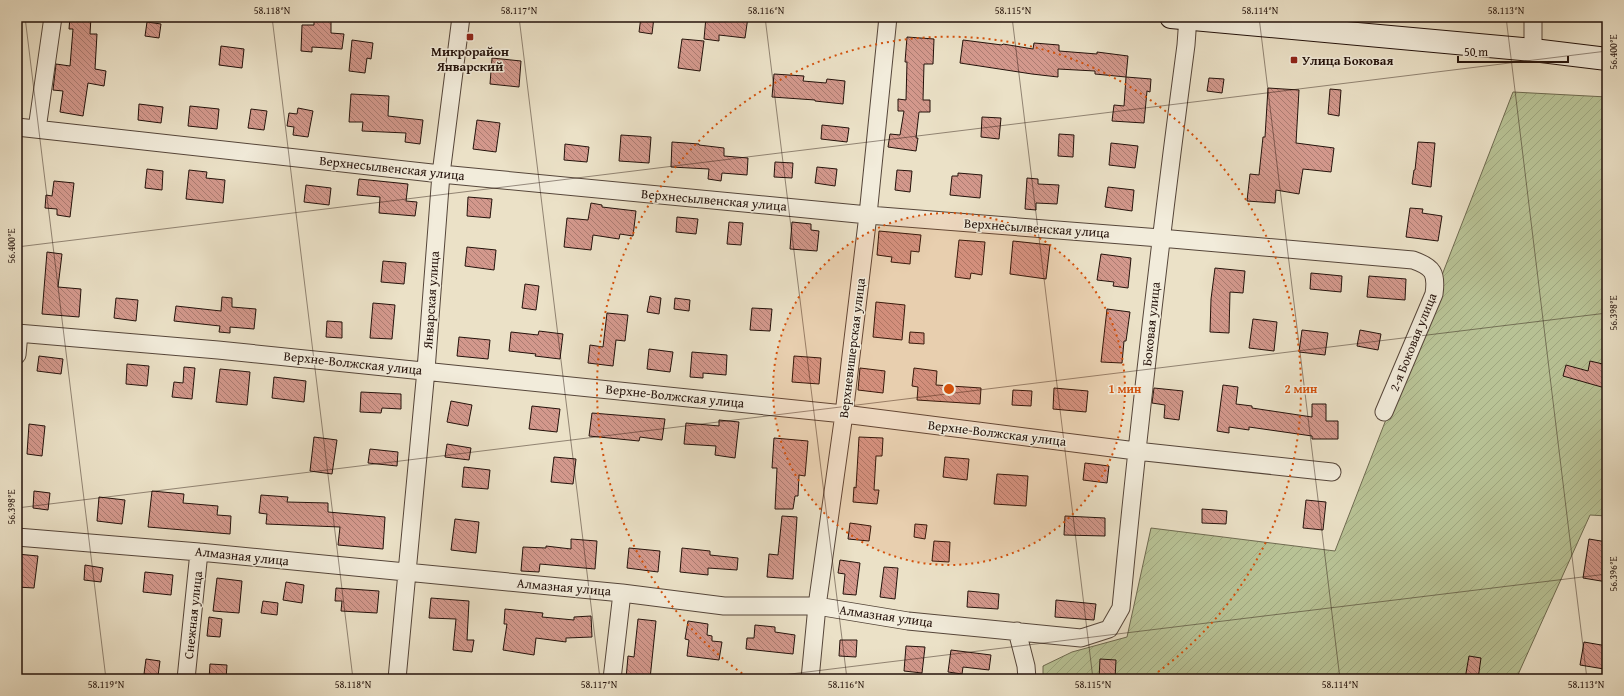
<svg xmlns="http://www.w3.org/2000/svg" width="1624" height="696" viewBox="0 0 1624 696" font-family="'Gentium Book Plus',serif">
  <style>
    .garden { fill: url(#garden-furrows); stroke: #6e6a50 }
    .building { fill: url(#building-back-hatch); stroke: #24120b }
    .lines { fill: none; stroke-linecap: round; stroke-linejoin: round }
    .minor-casing { stroke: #56463a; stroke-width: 19 }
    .secondary-casing { stroke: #24120b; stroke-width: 24 }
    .minor { stroke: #f2ecdb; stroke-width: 17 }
    .secondary { stroke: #f2ecdb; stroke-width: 22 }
    .ticks { fill: none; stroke: #24120b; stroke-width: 1; stroke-opacity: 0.45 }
    .ring { fill: none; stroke: #d4520c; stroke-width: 2; stroke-dasharray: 2 4 }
    .poi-dot { fill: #8f2418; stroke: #f2ecdb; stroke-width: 1.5 }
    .labels { text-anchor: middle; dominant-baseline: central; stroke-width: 3; stroke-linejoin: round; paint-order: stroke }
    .poi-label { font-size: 13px; font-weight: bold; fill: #24120b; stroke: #f2ecdb }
    .street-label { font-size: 13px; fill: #24120b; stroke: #f2ecdb }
    .centre { fill: #d4520c; stroke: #f2ecdb; stroke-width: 2 }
    .ring-label { font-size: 12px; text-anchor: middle; font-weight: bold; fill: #d4520c; stroke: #f2ecdb; stroke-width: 3; stroke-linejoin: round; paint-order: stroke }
    .neatline { fill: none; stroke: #24120b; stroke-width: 1.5 }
    .ticks-label { font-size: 10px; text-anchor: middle; fill: #24120b }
  </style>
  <defs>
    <pattern id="garden-furrows" width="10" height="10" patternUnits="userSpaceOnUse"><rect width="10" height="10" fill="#b8c295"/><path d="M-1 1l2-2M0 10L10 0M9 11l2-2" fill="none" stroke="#9ea67f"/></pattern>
    <pattern id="building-back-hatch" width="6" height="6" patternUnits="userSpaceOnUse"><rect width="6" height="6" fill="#d3988c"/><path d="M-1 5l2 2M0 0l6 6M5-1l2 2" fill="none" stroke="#ab7b71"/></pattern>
  </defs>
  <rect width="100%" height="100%" fill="#ebe1c7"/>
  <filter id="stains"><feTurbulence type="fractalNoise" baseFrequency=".005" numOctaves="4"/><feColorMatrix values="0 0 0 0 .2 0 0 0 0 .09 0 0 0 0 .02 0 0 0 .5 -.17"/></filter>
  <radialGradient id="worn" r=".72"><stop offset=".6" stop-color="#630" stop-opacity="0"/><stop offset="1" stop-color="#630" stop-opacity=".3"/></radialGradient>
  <path class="garden" d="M1513,92L1607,97V516L1590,515L1516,679H1043V666L1072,652L1127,637L1151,528L1335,551Z"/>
  <path class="building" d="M70,17H91L90,34H97L95,69L106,71L104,86L88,83L83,116L60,112L63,91L53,90L56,64L70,66L73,29H69Z
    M641,17H654L652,34L639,32Z
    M706,17H748L745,38L719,35V41L704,39Z
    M314,20L331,21V33L344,34L342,49L312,47V52L301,51L302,25H314Z
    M147,22L161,24L159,38L145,36Z
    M907,37L934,39L933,64H924L923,100H930V112H919L916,138H918L916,151L888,147L890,134L900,135L904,111H898V99L906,100L907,62H905Z
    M682,39L704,41L700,71L678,68Z
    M352,40L373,43L371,59L367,58L365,73L349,71Z
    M963,40L1002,45L1003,44L1033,49L1034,43L1059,45V51L1097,54V52L1128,56L1126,77L1095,74V71L1058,69V77L1032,74L960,63Z
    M221,46L244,49L242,68L219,65Z
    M492,58L521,61L519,87L490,84Z
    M774,74L804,76L803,81L826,83L827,79L845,81L843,104L815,101V100L772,97Z
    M1126,77L1151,79L1150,92L1147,91L1144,123L1112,121L1114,105L1124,106Z
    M1209,78L1224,79L1222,93L1207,91Z
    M1268,88L1299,90L1296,143L1334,148L1331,172L1303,169L1299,194L1276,190L1275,203L1247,201L1250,174L1259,175L1263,137H1265Z
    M1330,89L1341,90L1339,116L1328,114Z
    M351,94L389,96L388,116L423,120L420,144L405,142L406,133L362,131L363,122H349Z
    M139,104L163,107L161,123L138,120Z
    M190,106L219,109L217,129L188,126Z
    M298,108L313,111L308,137L293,135L294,127L287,126L289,113L297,114Z
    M251,109L267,111L264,130L248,128Z
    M982,117L1001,118L999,139L981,137Z
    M477,120L500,123L496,152L473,149Z
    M822,125L849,128L847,142L821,139Z
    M1059,134L1074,135L1073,157L1058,156Z
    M621,135L651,137L649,163L619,161Z
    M672,142L699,144V145L724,148V156L748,158L747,175L722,173L721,181L708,179L709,169L671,167Z
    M1418,142L1435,143L1431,187L1412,184L1414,170H1415Z
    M1111,143L1138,146L1135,168L1109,165Z
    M565,144L589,147L587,162L564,160Z
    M775,162L793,163L792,178L774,177Z
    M817,167L837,169L835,186L815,183Z
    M147,169L163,171L162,190L145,188Z
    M189,170L207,172L206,178L225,180L223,203L186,199Z
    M897,170L912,171L910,192L895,190Z
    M958,173L982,175L980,198L950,195L952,176H958Z
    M1027,178L1038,179V184L1059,185L1057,204L1036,203V210L1025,209Z
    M359,179L408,184L406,201L417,202L415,216L379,213L380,197L357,195Z
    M54,181L74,183L70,217L57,215V209L45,208L46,195L52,196Z
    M306,185L331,188L329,205L304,202Z
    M1108,187L1134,190L1132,211L1105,207Z
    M468,197L492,199L490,218L467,216Z
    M591,203L602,205V207L636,211L633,236L620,234L619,239L593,235L591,250L564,247L567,218L588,220Z
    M1410,208L1423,209L1422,213L1442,216L1438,241L1406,237Z
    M677,217L698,219L696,234L676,232Z
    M729,222L743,223L741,245L727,244Z
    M792,222L811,224V230L819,231L817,251L790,249Z
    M879,231L921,235L919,252L911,251L910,264L891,262L892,257L877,255Z
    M959,240L985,242L982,275L971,273L970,279L955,277Z
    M1013,241L1050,245L1046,279L1010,274Z
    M467,247L496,250L494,270L465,266Z
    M47,252L62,254L58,287L81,289L79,317L42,314Z
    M1101,254L1131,258L1128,288L1113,286L1114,282L1097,280Z
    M383,261L406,263L404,284L381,282Z
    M1215,268L1245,271L1243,293L1230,292L1229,333L1210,332L1211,299Z
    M1311,273L1342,276L1341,292L1310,289Z
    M1369,276L1406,279L1405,300L1367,297Z
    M525,284L539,286L536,310L522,308Z
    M650,296L661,298L659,314L647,312Z
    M222,297L232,298V307L256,309L254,329L230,327V333L219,332L220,326L174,321L176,306L221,311Z
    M116,298L138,300L136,321L114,318Z
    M675,298L690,300L689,311L674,309Z
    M876,302L905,305L902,340L873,337Z
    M373,303L395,305L392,339L370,338Z
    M752,308L772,309L770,331L750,330Z
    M1107,309L1130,312L1126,341H1124L1122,363L1101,362Z
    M607,313L628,315L625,341L616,340L613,366L588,363L590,345L603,347Z
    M1253,319L1277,322L1274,351L1249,348Z
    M327,321L342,322V338L326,337Z
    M1302,330L1328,333L1325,355L1299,352Z
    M1360,330L1381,334L1378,350L1357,346Z
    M539,331L563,334L560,359L535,356L536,354L509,351L511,332L538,335Z
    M910,332L924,333V344L909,343Z
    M459,337L490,340L488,359L457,356Z
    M649,349L673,352L670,372L647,369Z
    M692,352L727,355L726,375L703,373V378L690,377Z
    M39,356L63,359L61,374L37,371Z
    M794,356L821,358L819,384L792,382Z
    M1590,361L1607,365V382L1605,388L1563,376L1566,365L1588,371Z
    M127,364L149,366L147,386L126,384Z
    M184,367L195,368L192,399L172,397L174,382L183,383Z
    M860,368L885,371L883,393L858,390Z
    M914,368L937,371L936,385L981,388L980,404L917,400L918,387L912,386Z
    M220,369L250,372L247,405L216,402Z
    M274,377L306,381L304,402L272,398Z
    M1223,385L1238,387L1236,404L1252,406V408L1312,417V404H1326V421H1338V439H1312V436L1249,427V430L1229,427V433L1217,431Z
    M1054,388L1088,391L1086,412L1053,409Z
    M1154,388L1183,391L1179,420L1164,418L1165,405L1152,403Z
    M1013,390L1032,391L1031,406L1012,405Z
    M361,392L401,394V409L382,408L381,413L360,412Z
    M451,401L472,405L468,426L447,422Z
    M532,406L560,409L557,432L529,429Z
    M592,413L665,419L662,440L640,437L639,441L589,436Z
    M719,420L739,422L735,458L715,455L716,446L684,444L686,423L719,426Z
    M29,424L45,426L42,456L27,454Z
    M314,437L337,440L332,474L310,471Z
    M859,437L883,438L882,456H876L874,490H879L877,504L853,502L854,487L856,488Z
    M774,438L808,441L805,476L799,475L798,496H795L793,509H775L777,468H772Z
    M447,444L471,448L469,460L445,457Z
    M370,449L398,452L397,466L368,463Z
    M554,457L576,459L573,484L551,482Z
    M945,457L969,459L967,480L943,477Z
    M1085,463L1109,466L1107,483L1083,480Z
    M464,467L490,470L488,489L462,487Z
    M997,474L1028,476L1026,506L994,504Z
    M34,491L50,493L48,510L33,508Z
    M152,491L184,494L183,503L218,506L217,515L231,516L230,534L148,527Z
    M261,495L288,497L287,502L328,503V512L385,517L383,549L338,545L340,527L266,524L267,514L259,513Z
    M99,497L125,500L122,524L97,521Z
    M1306,500L1326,502L1323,530L1303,528Z
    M1202,509L1227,511L1226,524L1202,523Z
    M782,516L797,517L793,579L767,577L769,554L778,555Z
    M1065,516L1105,518V536L1064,535Z
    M455,519L479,522L476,553L451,550Z
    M850,523L871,526L869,541L848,539Z
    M915,524L927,525L925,539L914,537Z
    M571,539L597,541L595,569L540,564L539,572L521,571L523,547L546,548V546L571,549Z
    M1589,539L1607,542V582L1583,578Z
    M934,541L950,542L949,562L932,561Z
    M629,548L660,551L658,572L627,568Z
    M682,548L710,551V555L738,558L737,570L708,568V575L680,572Z
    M17,554L38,556L34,588L17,587Z
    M840,560L860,563L856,595L843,594L845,574L838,573Z
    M85,565L103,568L101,582L84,580Z
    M884,567L898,568L895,599L880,597Z
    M145,572L173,575L171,595L143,592Z
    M217,578L242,581L239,613L213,611Z
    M286,582L304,585L302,603L283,600Z
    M336,588L379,591L377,613L341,611L342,601H335Z
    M968,591L999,594L998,609L967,607Z
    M431,598L469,601L467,640H474L472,652L453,650L456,619L429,618Z
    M1056,600L1096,604L1094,620L1055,617Z
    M263,601L278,603L277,615L261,613Z
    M505,609L543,613L542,617L574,620V617L591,616L592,637L566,638V642L536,638L534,655L503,650L507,624H504Z
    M209,617L222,619L220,637L207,636Z
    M638,619L656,621L650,679H626L628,656L634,657Z
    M688,621L708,624L707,635L712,636V641L722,642L719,660L687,656L689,640L685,639Z
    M755,625L775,627V632L795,635L793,654L746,649L747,638H754Z
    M840,640H857L856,657L839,656Z
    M1584,642L1607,646L1604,669L1580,665Z
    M906,646L925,647L922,673L904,671Z
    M951,650L991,655L989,670L963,667L962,674L948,672Z
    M1469,656L1481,658L1478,679H1465Z
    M146,659L160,661L158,676L144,674Z
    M1100,659L1116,660L1115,679H1099Z
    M210,664L227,665L226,679H209Z"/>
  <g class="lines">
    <g class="minor-casing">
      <path id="minor" d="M1533,50V17
        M17,127L441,174L868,215L1160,238L1413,260C1433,267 1437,273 1434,294L1384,412
        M37,129L53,17
        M17,333L218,350L844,414L1136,451L1332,472
        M17,355L19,333
        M17,537L199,552L622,593L724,606H817L908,621L1081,638L1109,629L1121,608C1139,420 1161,233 1186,45L1188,17
        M1017,631L1026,666L1027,679
        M186,679L199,552
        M397,679L426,370L441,174L461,17
        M612,679L622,593
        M810,679L817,606L844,414L868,215L888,17"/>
    </g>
    <g class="secondary-casing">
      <path id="secondary" d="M1171,17L1533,50L1607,59"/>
    </g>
    <use href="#minor" class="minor"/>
    <use href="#secondary" class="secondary"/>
  </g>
  <path class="ticks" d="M25,17L106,679M272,17L353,679M519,17L600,679M765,17L847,679M1012,17L1093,679M1259,17L1340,679M1506,17L1587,679M17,247L1607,51M17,508L1607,313M750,679L1607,574"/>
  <circle cx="949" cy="389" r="176" fill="#d4520c" fill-opacity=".12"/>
  <g class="ring">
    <circle cx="949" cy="389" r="176"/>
    <path d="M747 677A352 352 0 1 1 1151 677"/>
  </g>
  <g class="poi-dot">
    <rect x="466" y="33" width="8" height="8" rx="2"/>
    <rect x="1290" y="56" width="8" height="8" rx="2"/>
  </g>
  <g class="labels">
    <g class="poi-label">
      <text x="470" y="51">Микрорайон<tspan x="470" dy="15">Январский</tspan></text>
      <text x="1302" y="60" text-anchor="start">Улица Боковая</text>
    </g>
    <g class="street-label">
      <text transform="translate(392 168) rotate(6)">Верхнесылвенская улица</text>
      <text transform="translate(714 200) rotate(5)">Верхнесылвенская улица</text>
      <text transform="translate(1037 228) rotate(4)">Верхнесылвенская улица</text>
      <text transform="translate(431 300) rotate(-86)">Январская улица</text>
      <text transform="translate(1151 324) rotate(-84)">Боковая улица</text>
      <text transform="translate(1413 342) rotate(-68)">2-я Боковая улица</text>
      <text transform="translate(852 348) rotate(-83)">Верхневишерская улица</text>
      <text transform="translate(353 363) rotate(6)">Верхне-Волжская улица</text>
      <text transform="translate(675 396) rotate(6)">Верхне-Волжская улица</text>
      <text transform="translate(997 433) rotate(7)">Верхне-Волжская улица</text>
      <text transform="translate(242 556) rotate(6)">Алмазная улица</text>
      <text transform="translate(564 587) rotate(5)">Алмазная улица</text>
      <text transform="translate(193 615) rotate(-84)">Снежная улица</text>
      <text transform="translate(886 616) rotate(8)">Алмазная улица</text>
    </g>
  </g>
  <circle cx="949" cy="389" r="6" class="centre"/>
  <g class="ring-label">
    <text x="1125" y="393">1 мин</text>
    <text x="1301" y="393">2 мин</text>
  </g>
  <rect width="1624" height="696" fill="none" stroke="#ebe1c7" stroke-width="44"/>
  <path d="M1458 56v6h110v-6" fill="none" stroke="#24120b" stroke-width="2"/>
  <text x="1464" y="56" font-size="12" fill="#24120b" stroke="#f2ecdb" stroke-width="3" paint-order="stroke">50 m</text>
  <rect x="22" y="22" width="1580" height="652" class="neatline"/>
  <g class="ticks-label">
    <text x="272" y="14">58.118°N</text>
    <text x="519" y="14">58.117°N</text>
    <text x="766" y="14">58.116°N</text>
    <text x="1013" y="14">58.115°N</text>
    <text x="1260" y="14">58.114°N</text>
    <text x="1506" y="14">58.113°N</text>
    <text transform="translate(1613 52) rotate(-90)" y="4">56.400°E</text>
    <text transform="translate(11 246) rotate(-90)" y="4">56.400°E</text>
    <text transform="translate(1613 313) rotate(-90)" y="4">56.398°E</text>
    <text transform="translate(11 507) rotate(-90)" y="4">56.398°E</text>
    <text transform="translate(1613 574) rotate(-90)" y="4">56.396°E</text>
    <text x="106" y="688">58.119°N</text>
    <text x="353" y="688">58.118°N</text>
    <text x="599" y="688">58.117°N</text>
    <text x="846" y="688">58.116°N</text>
    <text x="1093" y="688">58.115°N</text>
    <text x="1340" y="688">58.114°N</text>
    <text x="1586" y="688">58.113°N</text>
  </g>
  <rect width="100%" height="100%" filter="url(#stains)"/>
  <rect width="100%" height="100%" fill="url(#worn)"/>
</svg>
